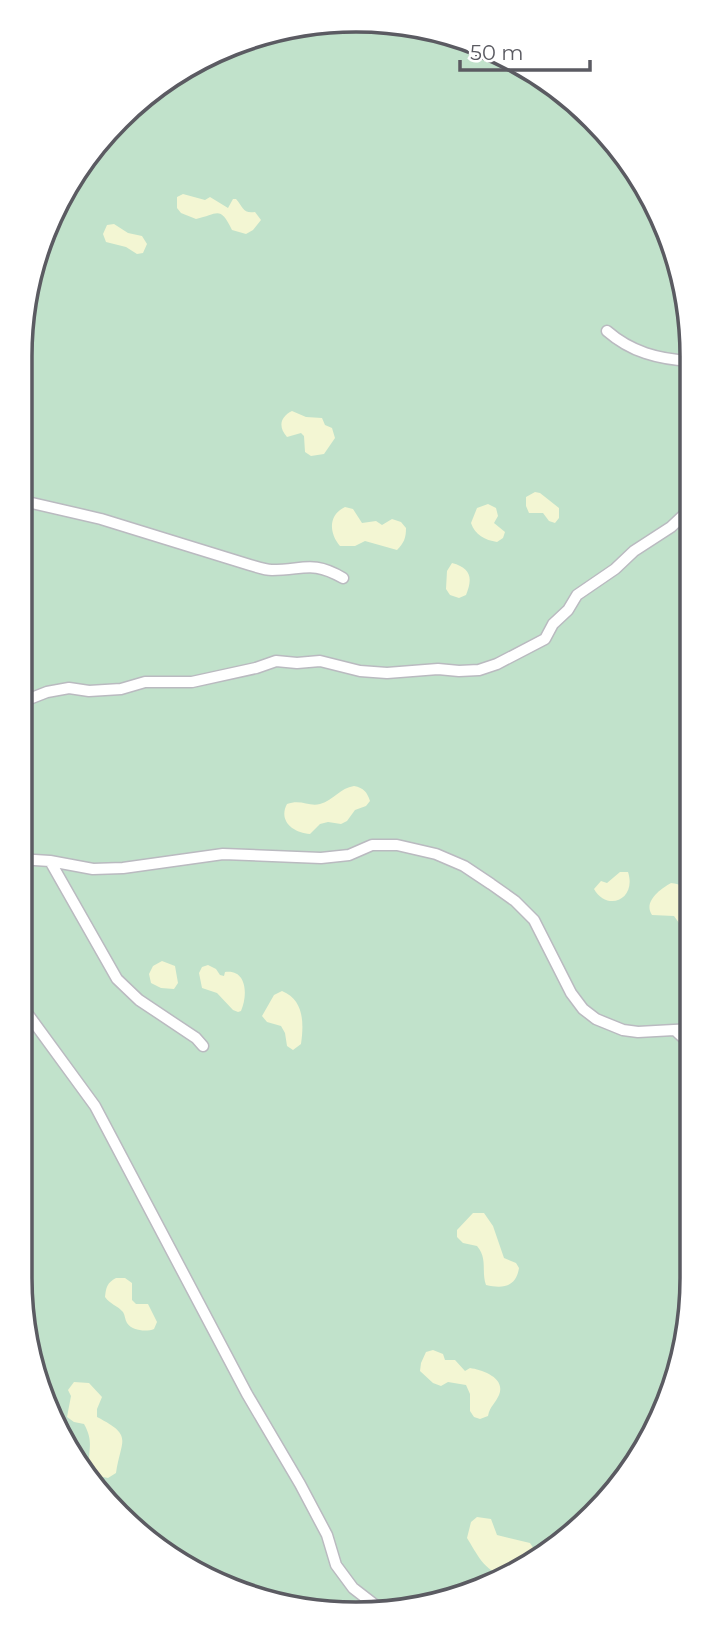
<svg xmlns="http://www.w3.org/2000/svg" width="712" height="1634" viewBox="0 0 712 1634" font-family="Montserrat,sans-serif">
  <style>
    .green { fill: #c1e2cb }
    .sand { fill: #f3f6d3 }
    .lines { fill: none; stroke-linecap: round; stroke-linejoin: round }
    .lane-casing { stroke: #babac0; stroke-width: 13 }
    .lane { stroke: #fff; stroke-width: 10 }
    .rim { fill: none; stroke: #5b5b62; stroke-width: 3.5 }
  </style>
  <rect width="100%" height="100%" fill="#ebece2"/>
  <path class="green" d="M334,20L465,37L543,76L623,151L667,227L690,312L693,1278L675,1387L609,1500L524,1570L421,1608H291L188,1570L103,1500L37,1387L19,1278V356L37,247L103,134L207,54Z"/>
  <path class="sand" d="M183,194L205,200L210,197L228,208L233,199H236C243,207 243,214 255,212L261,220L253,230L246,234L232,230C220,205 218,214 196,219L181,213L177,208V197Z
    M114,224L128,233L142,236L147,244L143,253L137,254L126,247L106,242L103,234L107,225Z
    M292,411L306,417L322,418L325,425L332,428L335,438L324,454L311,456L305,452L304,436L301,433L287,437C278,427 280,417 292,411Z
    M535,492L540,493L559,508V518L555,523L549,521L543,513H529L526,506V497Z
    M488,504L496,508L498,516L494,523L505,532L503,538L497,542C485,540 475,535 471,523L477,508Z
    M345,507L353,509L362,523L376,521L382,525L392,519L401,522L406,528C406,538 404,543 397,550L365,541L355,546H340C329,533 328,515 345,507Z
    M452,563C471,568 473,578 466,595L459,598L450,595L446,589L447,571Z
    M354,786C364,788 367,792 370,801L366,806L355,810L347,821L341,824L328,822L320,824L310,834C293,833 278,821 287,804C301,799 309,807 320,804C334,800 340,788 354,786Z
    M620,872H628C637,900 607,912 594,889L601,881L607,883Z
    M671,883C693,884 692,910 692,927L679,923L674,916L652,915C643,902 660,889 671,883Z
    M162,961L175,966L178,983L174,989L161,988L151,983L149,974L153,966Z
    M208,965L216,969L220,975L224,976L225,972C247,969 248,995 241,1011L238,1012L233,1010L217,993L202,988L199,973L202,967Z
    M282,991C304,1000 304,1023 301,1044L293,1050L287,1046L285,1033L281,1026L267,1022L262,1016L274,995Z
    M473,1213H484L493,1226L504,1258L516,1263L519,1268C516,1287 503,1289 486,1285C481,1271 488,1259 477,1246L463,1243L457,1237V1230Z
    M116,1278H125L132,1283V1300L136,1304H148L157,1322L154,1329C147,1332 132,1331 127,1323C125,1320 125,1315 123,1312C118,1306 110,1304 105,1297C106,1287 107,1283 116,1278Z
    M433,1350L443,1354L445,1360H455L465,1371L470,1368C483,1370 506,1378 499,1395C495,1404 490,1406 488,1416L480,1419L474,1417L470,1411V1394L466,1385L448,1382L441,1386L433,1383L420,1371L421,1363L426,1352Z
    M74,1382L89,1383L102,1397L97,1409V1417C134,1436 121,1439 116,1473L108,1478L93,1475C83,1454 97,1447 84,1424L74,1422L67,1417L71,1396L68,1390Z
    M477,1517L491,1519L497,1535L530,1543L534,1549L531,1556L510,1565L503,1574C485,1573 476,1552 467,1538L471,1522Z"/>
  <g class="lines">
    <g class="lane-casing">
      <path id="lane" d="M607,331C631,352 658,359 690,361
        M19,500L101,519L250,565C257,567 265,570 272,570C304,570 312,560 343,578
        M19,703L47,692L69,688L89,691L121,689L145,682H192L256,668L276,661L297,663L320,661L360,671L387,673L438,669L459,671L479,670L497,664L545,639L553,624L568,610L577,595L615,569L634,551L671,527L690,509
        M19,859L50,861L93,869L123,868L223,854L321,858L349,855L372,845H397L436,854L464,866L491,884L515,901L534,920L571,993L583,1009L596,1019L623,1030L638,1032L692,1029
        M50,861L117,979L139,1000L196,1038L203,1046
        M19,1002L95,1106L247,1394L300,1484L327,1535L336,1565L353,1588L375,1605L384,1608
        M676,1031L692,1046"/>
    </g>
    <use href="#lane" class="lane"/>
  </g>
  <path d="M0 0H712V1634H0ZM356 32H356A324 324 0 0 1 680 356V1278A324 324 0 0 1 356 1602H356A324 324 0 0 1 32 1278V356A324 324 0 0 1 356 32Z" fill="#fff" fill-rule="evenodd"/>
  <path class="rim" d="M356 32H356A324 324 0 0 1 680 356V1278A324 324 0 0 1 356 1602H356A324 324 0 0 1 32 1278V356A324 324 0 0 1 356 32Z"/>
  <path d="M460 60v10h130v-10" fill="none" stroke="#5b5b62" stroke-width="3.5"/>
  <text x="470" y="60" font-size="21" fill="#5b5b62" stroke="#ffffff" stroke-width="5" paint-order="stroke">50 m</text>
</svg>
